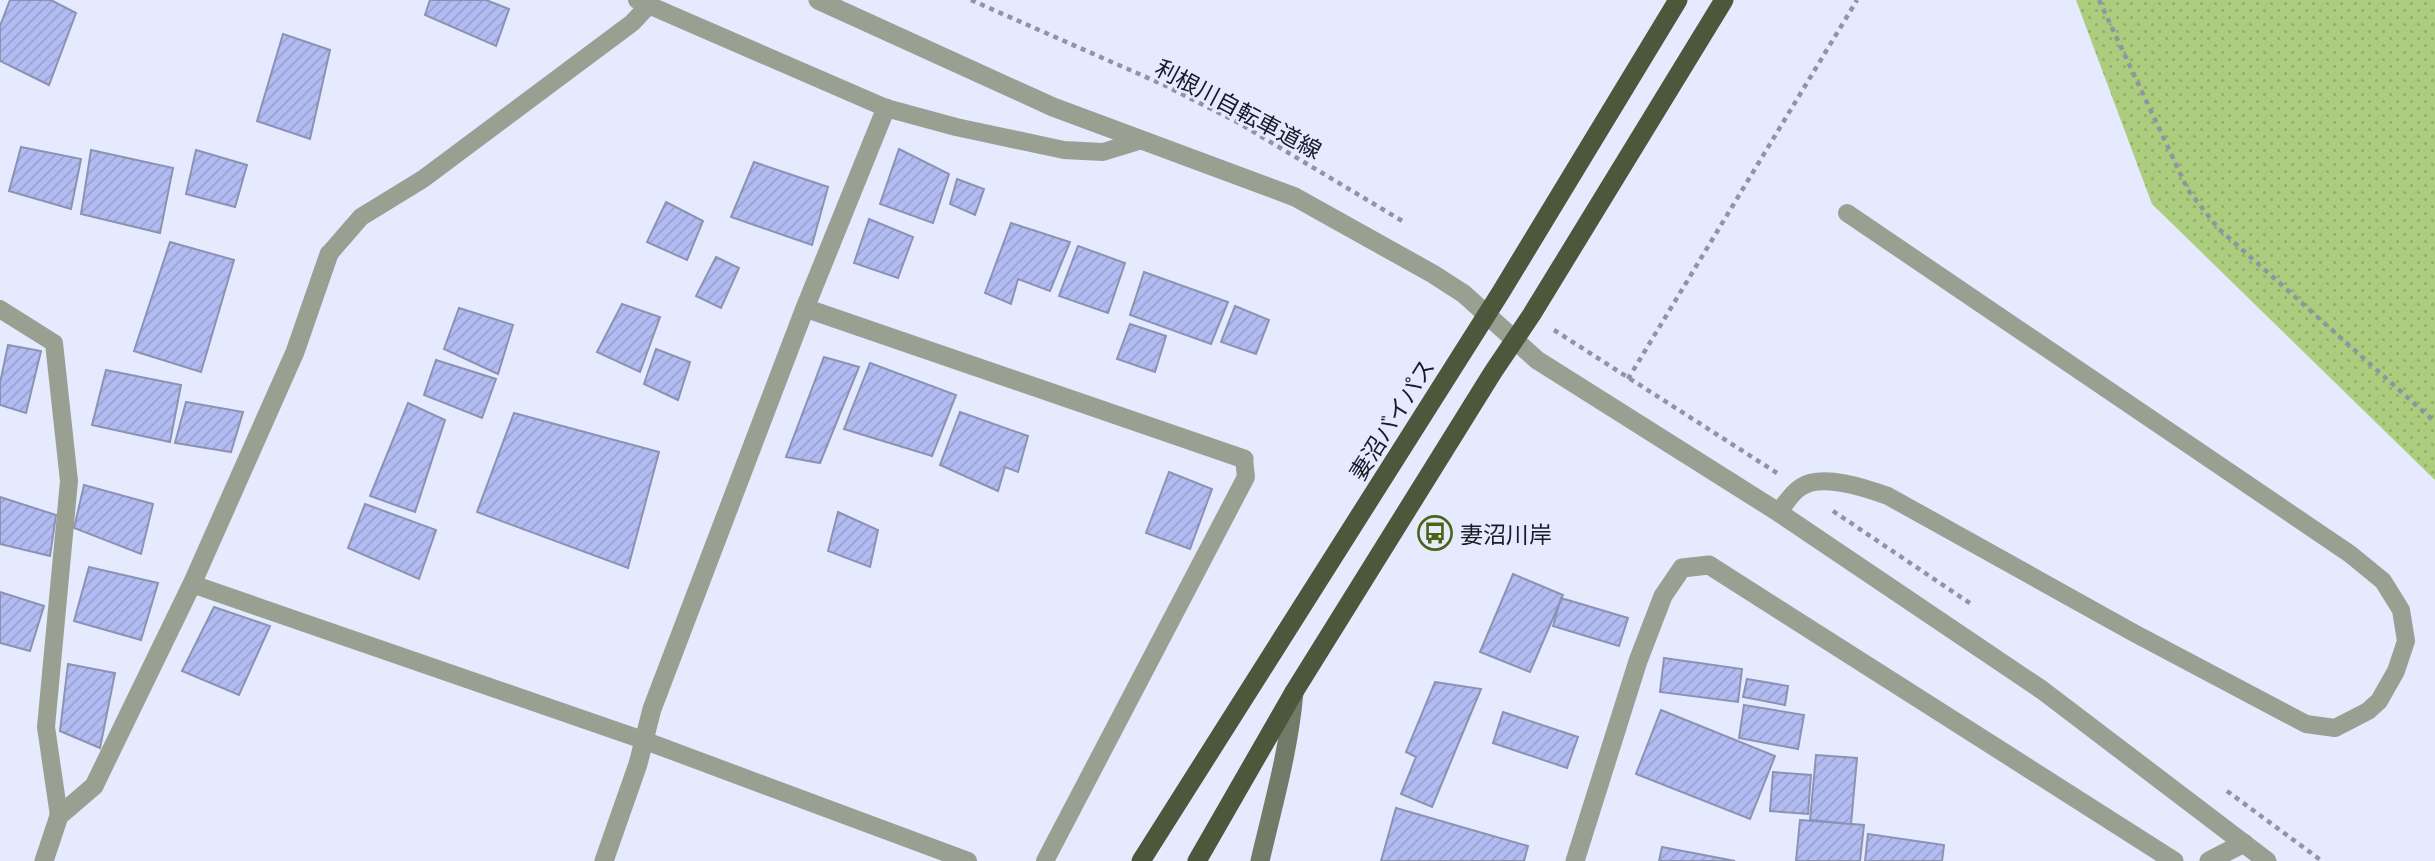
<svg xmlns="http://www.w3.org/2000/svg" width="2435" height="861" viewBox="0 0 2435 861" font-family="'Playfair Display','Noto Sans JP',serif">
  <style>
    .grass { fill: url(#grass-dots) }
    .building { fill: url(#building-hatch); stroke: #8b92b2; stroke-width: 2 }
    .lines { fill: none; stroke-linecap: round; stroke-linejoin: round }
    .path { stroke: #9094a5; stroke-width: 4.5; stroke-dasharray: 5 5; stroke-linecap: butt }
    .service { stroke: #99a091; stroke-width: 18 }
    .minor { stroke: #99a091; stroke-width: 19 }
    .tertiary { stroke: #99a091; stroke-width: 19 }
    .secondary { stroke: #727b67; stroke-width: 19 }
    .trunk { stroke: #4c573c; stroke-width: 19 }
    .labels { text-anchor: middle; dominant-baseline: central; stroke-width: 5; stroke-linejoin: round; paint-order: stroke }
    .street-label { font-size: 23px; fill: #181a26; stroke: #e5eaff }
    .poi-label { font-size: 23px; fill: #181a26; stroke: #e5eaff; text-anchor: start }
  </style>
  <defs>
    <pattern id="grass-dots" width="8" height="8" patternUnits="userSpaceOnUse" patternTransform="scale(1.75)"><rect width="8" height="8" fill="#accd7d"/><path d="M2 2h.1M6 6h.1" fill="none" stroke="#93af6c" stroke-width="1.8" stroke-linecap="round"/></pattern>
    <pattern id="building-hatch" width="6" height="6" patternUnits="userSpaceOnUse" patternTransform="scale(1.75)"><rect width="6" height="6" fill="#b2bcf2"/><path d="M-1 1l2-2M0 6l6-6M5 7l2-2" fill="none" stroke="#98a1cf"/></pattern>
  </defs>
  <rect width="100%" height="100%" fill="#e5eaff"/>
  <path class="grass" d="M2076,0H2435V480L2152,204Z"/>
  <path class="building" d="M10,0H51L76,13L49,85L0,61V26Z
    M430,0H486L509,9L496,46L425,15Z
    M283,34L330,50L310,139L257,121Z
    M21,147L81,159L71,209L9,191Z
    M899,149L949,174L933,223L880,204Z
    M91,150L173,168L160,233L81,214Z
    M196,150L247,165L235,207L186,194Z
    M754,162L828,187L812,245L731,217Z
    M957,179L984,189L975,215L950,204Z
    M666,202L703,221L687,260L647,242Z
    M869,219L913,237L898,278L854,263Z
    M1011,223L1070,242L1050,291L1018,279L1011,304L985,293Z
    M170,242L234,260L201,372L134,351Z
    M1078,246L1125,263L1108,313L1059,296Z
    M716,257L739,268L721,308L696,296Z
    M1144,272L1228,302L1211,344L1130,315Z
    M622,304L660,317L640,372L597,352Z
    M1235,306L1269,320L1256,354L1221,342Z
    M459,308L513,325L498,374L444,349Z
    M1130,324L1166,336L1155,372L1117,359Z
    M8,345L41,351L26,413L0,405V383Z
    M656,349L690,362L678,400L644,384Z
    M824,357L859,367L820,463L786,457Z
    M436,360L496,379L482,418L424,395Z
    M870,363L956,395L932,456L844,429Z
    M106,370L181,385L170,442L92,425Z
    M186,402L243,412L231,452L175,443Z
    M408,403L445,420L415,512L370,496Z
    M960,412L1028,436L1018,472L1005,467L998,491L940,465Z
    M514,413L659,452L628,568L477,512Z
    M1169,472L1212,489L1190,549L1146,533Z
    M84,485L153,504L141,554L74,528Z
    M0,497L56,515L50,556L0,544Z
    M365,504L436,530L419,579L348,548Z
    M838,512L878,530L870,567L828,551Z
    M89,567L158,583L141,640L74,621Z
    M1513,574L1563,595L1530,672L1480,652Z
    M0,592L44,606L30,651L0,643Z
    M1561,598L1628,618L1619,646L1553,626Z
    M214,607L270,626L239,695L182,671Z
    M1664,658L1742,669L1738,702L1660,692Z
    M68,664L115,673L100,748L60,731Z
    M1747,679L1788,686L1785,705L1743,697Z
    M1435,682L1481,689L1432,807L1401,794L1416,757L1406,752Z
    M1744,705L1804,715L1798,749L1739,738Z
    M1661,710L1775,756L1750,819L1636,774Z
    M1503,712L1578,737L1567,768L1493,743Z
    M1816,755L1857,758L1851,824L1810,820Z
    M1773,772L1811,775L1808,814L1770,811Z
    M1396,808L1528,846L1524,861H1381Z
    M1800,820L1864,825L1860,861H1796Z
    M1868,834L1944,845L1942,861H1865Z
    M1662,847L1735,861H1659Z"/>
  <g class="lines">
    <path class="path" d="M971,0L1164,85L1237,122L1404,222
      M2099,0L2188,190L2218,228L2435,422
      M1554,330L1777,473
      M1628,379L1857,0
      M1833,511L1974,606
      M2227,791L2322,861"/>
    <path class="service" d="M637,0L886,108L956,127L1064,150L1103,152L1142,140
      M329,254L361,217L423,179L632,23L648,6
      M0,309L54,343L69,481L46,727L59,816
      M1778,512C1785,505 1792,492 1801,487C1822,473 1866,488 1888,496L2134,633L2306,724L2335,728L2368,711L2379,701L2396,671L2406,641L2401,610L2383,581L2350,554L1847,213
      M192,584L643,740L968,861
      M1045,861L1246,477L1244,459"/>
    <path class="minor" d="M818,0L1053,107L1295,197L1433,274L1464,294L1486,314
      M805,308L1244,459
      M44,861L59,816L94,786L192,584L295,352L329,254
      M604,861L638,764L652,709L805,308L886,108
      M1575,861L1638,661L1663,596L1682,568L1709,565L2174,861
      M2209,861L2244,843"/>
    <path class="tertiary" d="M1486,314L1537,360L1778,512L2042,690L2267,861"/>
    <path class="secondary" d="M1260,861C1273,805 1289,750 1294,692"/>
    <path class="trunk" d="M1141,861L1501,292L1678,0
      M1197,861L1294,692L1493,372L1532,314L1724,0"/>
  </g>
  <defs>
    <g id="bus-ring" transform="scale(1.75)"><circle r="9.5" fill="#e5eaff" stroke="#4a6416" stroke-width="1.5"/><path d="M-5-6H5V4H4V6H2V4H-2V6H-4V4H-5ZM-3.5-4V0h7V-4ZM-3.5 1.2v1.5H-2V1.2ZM2 1.2v1.5H3.5V1.2Z" fill="#4a6416"/></g>
  </defs>
  <g fill-rule="evenodd">
    <use href="#bus-ring" x="1435" y="533"/>
  </g>
  <g class="labels">
    <g class="street-label">
      <text transform="translate(1239 108) rotate(28)">利根川自転車道線</text>
      <text transform="translate(1391 419) rotate(-58)">妻沼バイパス</text>
    </g>
    <g class="poi-label">
      <text x="1460" y="533">妻沼川岸</text>
    </g>
  </g>
</svg>
